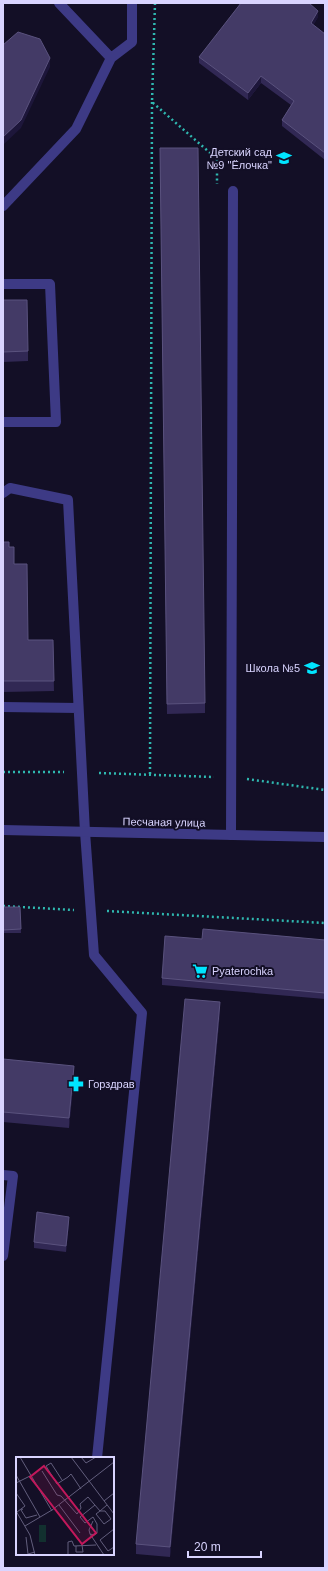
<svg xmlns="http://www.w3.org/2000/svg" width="328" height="1571" viewBox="0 0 328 1571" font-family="Helvetica,sans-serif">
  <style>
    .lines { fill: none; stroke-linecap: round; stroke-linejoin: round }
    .path { stroke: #2fb8b0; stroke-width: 2.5; stroke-dasharray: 2 3; stroke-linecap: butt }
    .service { stroke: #3d3a85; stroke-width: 10 }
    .tertiary { stroke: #3d3a85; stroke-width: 10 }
    .wall { fill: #312854 }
    .shaded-wall { fill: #1d163a }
    .building { fill: #433a66; stroke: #5a527e }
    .labels { text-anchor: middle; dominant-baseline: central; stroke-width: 4; stroke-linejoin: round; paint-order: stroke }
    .poi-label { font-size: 11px; fill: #d9d4ff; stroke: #130f26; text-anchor: end }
    .street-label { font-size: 11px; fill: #d9d4ff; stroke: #130f26 }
    .inset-road { fill: none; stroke: #625e7d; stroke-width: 1 }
    .view { fill: #c2185b; fill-opacity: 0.15; stroke: #c2185b; stroke-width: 2 }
    .inset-edge { fill: none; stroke: #d9d4ff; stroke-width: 2 }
  </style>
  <rect width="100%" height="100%" fill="#130f26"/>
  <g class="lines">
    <path class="path" d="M155,3L152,102L217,159V184
      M3,772H64
      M99,773L214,777
      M150,774L152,102
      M247,779L325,790
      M3,906L74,910
      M107,911L325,923"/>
    <path class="service" d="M111,58L132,42V3
      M3,206L76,129L111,58L59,3
      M3,284H50L56,422H3
      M3,493L10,488L68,500L85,832L94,955L142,1013L97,1458
      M3,707L78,708
      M231,835L233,191
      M3,1175L13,1176L3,1256"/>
    <path class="tertiary" d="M3,830L325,837"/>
  </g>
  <path class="wall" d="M318,17L313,25L325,34V160L282,126V120L291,105L261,83L248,100L199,63V57Z
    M160,148L205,703V713L167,714Z
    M3,300L28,351V361L3,362Z
    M3,542L9,547L14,564L28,640H53L54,691L3,692Z
    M3,907H20L21,933H3Z
    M202,939L325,940V999L162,985V978Z
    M220,1012L170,1557L136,1554V1544Z
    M3,1059L74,1076L69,1128L3,1122Z
    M69,1223L66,1252L34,1248V1242Z"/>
  <path class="shaded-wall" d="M318,11V17L311,29V23Z
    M50,58V67L21,128L3,145V137Z
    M261,76V83L248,100V93Z
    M220,1002V1012L170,1557V1547Z
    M74,1066V1076L69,1128V1118Z
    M69,1217V1223L66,1252V1246Z"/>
  <path class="building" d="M241,3H309L318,11L311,23L325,34V153L282,120L294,101L261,76L248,93L199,57Z
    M18,32L40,39L50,58L21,120L3,137V45Z
    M160,148H198L205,703L167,704Z
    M3,300H27L28,351L3,352Z
    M3,542H9V547H14V564H27L28,640H53L54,681H3Z
    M3,907H20L21,929L3,930Z
    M203,929L325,940V993L162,978L165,936L202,939Z
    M185,999L220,1002L170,1547L136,1544Z
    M3,1059L74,1066L69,1118L3,1112Z
    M37,1212L69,1217L66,1246L34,1242Z"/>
  <defs>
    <g id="school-bare" transform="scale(1.2)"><path d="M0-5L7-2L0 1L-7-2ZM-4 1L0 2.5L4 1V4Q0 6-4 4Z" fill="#00e5ff" stroke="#130f26" stroke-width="2.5" paint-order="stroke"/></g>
    <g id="supermarket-bare" transform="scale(1.2)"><path d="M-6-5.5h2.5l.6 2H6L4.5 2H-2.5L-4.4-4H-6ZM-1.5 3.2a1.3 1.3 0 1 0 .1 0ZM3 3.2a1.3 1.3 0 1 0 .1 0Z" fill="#00e5ff" stroke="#130f26" stroke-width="2.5" paint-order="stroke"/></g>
    <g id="pharmacy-bare" transform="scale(1.2)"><path d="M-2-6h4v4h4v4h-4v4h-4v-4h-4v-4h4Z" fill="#00e5ff" stroke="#130f26" stroke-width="2.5" paint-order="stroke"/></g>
  </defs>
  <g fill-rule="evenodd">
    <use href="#school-bare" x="284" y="158"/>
    <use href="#school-bare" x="312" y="668"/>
    <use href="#supermarket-bare" x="200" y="971"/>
    <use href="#pharmacy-bare" x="76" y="1084"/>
  </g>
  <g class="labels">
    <g class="poi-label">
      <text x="272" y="152">Детский сад<tspan x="272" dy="13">№9 "Ёлочка"</tspan></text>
      <text x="300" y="668">Школа №5</text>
      <text x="212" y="971" text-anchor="start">Pyaterochka</text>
      <text x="88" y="1084" text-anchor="start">Горздрав</text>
    </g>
    <g class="street-label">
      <text transform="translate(164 822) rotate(1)">Песчаная улица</text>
    </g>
  </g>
  <g transform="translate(16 1457)">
    <rect width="98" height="98" fill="#130f26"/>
    <path d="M23,68H30V85H23Z" fill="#12302f"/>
    <path class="inset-road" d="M4,0L36,54M55,0L98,57M65,0L70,6L80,0M26,14L41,38L45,39L61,57L65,51L64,47L72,40L84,54H89L95,62L88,67L80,57L84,54L91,48M0,18L24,60M46,23L35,6L30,9L41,27L52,20L55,17L65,32M0,26L14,19M0,36L9,49L1,55M88,44L98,36M43,48L64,76M7,52L5,53L10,61L21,58M0,54L14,78L19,98M77,60L81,67V76L78,78L74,77L73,73L77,64M77,60L69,66L64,60L79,48M9,69L36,53L98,5M98,72L84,83L92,94L98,90M74,77L88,98M10,80L12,97L19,95M60,89V95H67L66,88M52,98V85L56,84L58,89L80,88"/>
    <path class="view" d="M28,9L80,76L66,87L14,20Z"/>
    <rect width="98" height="98" class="inset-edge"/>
  </g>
  <rect width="328" height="1571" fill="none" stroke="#d9d4ff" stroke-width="8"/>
  <path d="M188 1551v6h73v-6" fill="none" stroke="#d9d4ff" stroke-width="2"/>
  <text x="194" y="1551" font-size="12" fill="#d9d4ff" stroke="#130f26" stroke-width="3" paint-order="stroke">20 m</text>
</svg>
